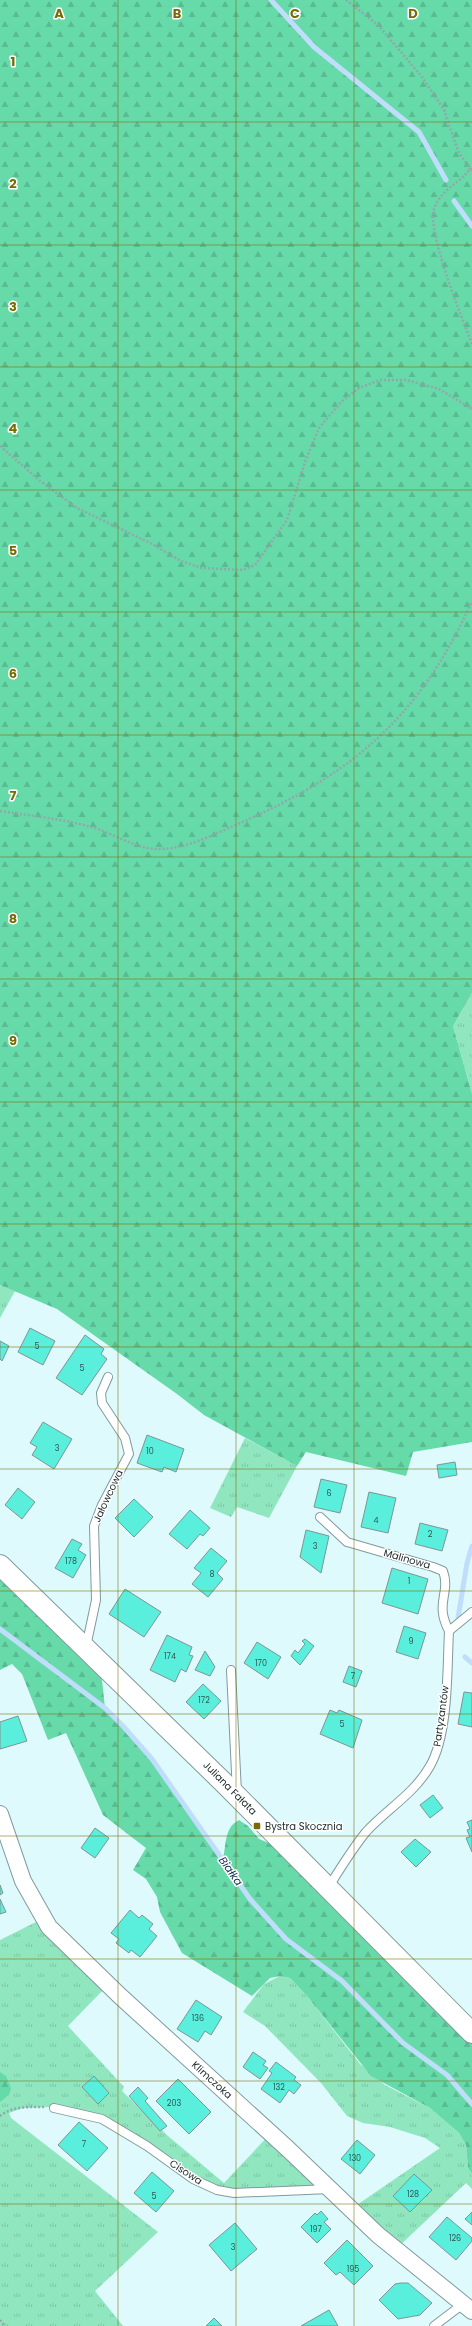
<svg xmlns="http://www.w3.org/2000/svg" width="472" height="2326" viewBox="0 0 472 2326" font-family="Poppins,sans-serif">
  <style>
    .grass { fill: url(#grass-tufts) }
    .forest { fill: url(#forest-firs) }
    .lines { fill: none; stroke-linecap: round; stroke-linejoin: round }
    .stream { stroke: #c0defb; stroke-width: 5 }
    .building { fill: #5aeedc; stroke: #7e9692 }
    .service-casing { stroke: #819a9d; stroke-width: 10 }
    .minor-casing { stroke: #819a9d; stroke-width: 18 }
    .tertiary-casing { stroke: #819a9d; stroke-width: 22 }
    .path { stroke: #92a7aa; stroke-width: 2.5; stroke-dasharray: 2 2; stroke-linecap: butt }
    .service { stroke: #fff; stroke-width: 8 }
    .minor { stroke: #fff; stroke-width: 16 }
    .tertiary { stroke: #fff; stroke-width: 20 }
    .grid { fill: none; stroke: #786b04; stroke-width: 1; stroke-opacity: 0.55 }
    .poi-dot { fill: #786b04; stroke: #fff; stroke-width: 1.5 }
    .labels { text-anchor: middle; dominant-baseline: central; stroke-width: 3; stroke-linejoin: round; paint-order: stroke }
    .number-label { font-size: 8px; fill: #2c5955 }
    .street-label { font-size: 10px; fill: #1c2728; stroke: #fff }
    .poi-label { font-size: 10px; fill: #1c2728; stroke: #fff; text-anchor: start }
    .water-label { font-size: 11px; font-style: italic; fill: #11334f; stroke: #fff }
    .grid-label { font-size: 13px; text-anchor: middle; font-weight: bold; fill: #786b04; stroke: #fff; stroke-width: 3; stroke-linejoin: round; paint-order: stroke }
  </style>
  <defs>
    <pattern id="grass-tufts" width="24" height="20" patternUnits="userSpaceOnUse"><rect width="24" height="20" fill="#90e7bf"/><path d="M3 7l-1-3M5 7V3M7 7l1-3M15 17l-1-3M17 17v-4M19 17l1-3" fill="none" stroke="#7cc6a4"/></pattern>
    <pattern id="forest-firs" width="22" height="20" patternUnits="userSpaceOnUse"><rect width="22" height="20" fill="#67daa9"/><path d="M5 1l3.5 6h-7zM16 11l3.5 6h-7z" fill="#59bb91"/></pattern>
  </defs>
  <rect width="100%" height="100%" fill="#defafd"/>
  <path class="grass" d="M472,993V1094L453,1026Z
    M0,1285L15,1291L0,1318Z
    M245,1438L297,1466L269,1518L237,1507L231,1517L210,1508Z
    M44,1918L108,1985L68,2026L124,2087L122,2091L168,2136L224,2183L271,2133L331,2189L217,2190L142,2143L77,2111L48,2107L23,2108L9,2113L11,2118L158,2232L95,2291L123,2326H0V1940Z
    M280,1976L290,1978L307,1996L360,2064L385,2085L430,2108L459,2133L466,2145L468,2168L472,2174V2189L466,2183L396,2249L351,2209L440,2148L425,2138L390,2127L363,2123L347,2116L321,2083L265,2026L243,2012L264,1984Z"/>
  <path class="forest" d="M0,0H472V993L453,1026L472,1094V1442L413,1452L406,1476L306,1452L297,1466L204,1415L177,1394L57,1309L0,1285Z
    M0,1579L95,1666L102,1680L105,1708L152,1759L222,1862C227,1847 223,1828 239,1820L248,1826L259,1839L274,1845L472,2033V2174L468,2168L466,2145L459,2133L430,2108L371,2076L307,1996L290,1978L280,1976L270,1978L252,1996L182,1953L160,1912L157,1897L146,1879L133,1870L146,1848L103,1815L66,1733L48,1740L22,1674L12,1664L0,1670Z
    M0,2072L6,2076L11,2088L9,2095L0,2102Z"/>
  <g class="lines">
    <path class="stream" d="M271,0L314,47L419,132L446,180
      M454,201L472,226
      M458,1618L467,1563L472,1546
      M0,1629L105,1708L123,1726L152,1759L250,1899L286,1939L342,1981L403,2043L447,2075L472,2104
      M465,1657L472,1663"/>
  </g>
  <path class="building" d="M30,1328L55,1341L43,1365L18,1352Z
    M85,1335L104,1349L101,1354L107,1359L82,1395L56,1378Z
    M0,1341L9,1346L2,1361L0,1359Z
    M43,1422L72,1439L54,1469L32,1455L37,1447L30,1443Z
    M147,1435L184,1449L176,1472L164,1467L162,1472L137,1463Z
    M455,1462L457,1475L439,1478L437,1465Z
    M321,1479L347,1485L340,1513L314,1507Z
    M18,1488L35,1502L22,1519L5,1505Z
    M369,1492L396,1498L388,1533L361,1527Z
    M134,1499L153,1517L134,1537L115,1518Z
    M190,1510L210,1528L203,1536L200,1534L187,1549L169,1534Z
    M420,1523L448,1530L442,1551L415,1544Z
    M306,1530L329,1536L321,1573L300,1557Z
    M72,1539L82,1544L78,1550L86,1555L73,1578L55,1568Z
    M211,1548L227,1561L217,1573L223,1579L208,1597L192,1584L201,1573L194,1568Z
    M392,1568L428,1579L418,1614L382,1603Z
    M125,1589L161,1612L144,1637L109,1614Z
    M404,1626L426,1633L418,1659L396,1652Z
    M167,1635L192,1647L189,1655L193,1656L186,1672L181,1669L175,1682L150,1670Z
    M305,1639L314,1646L300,1665L291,1656L295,1650L298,1653L305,1644L302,1641Z
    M257,1642L281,1657L268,1679L244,1663Z
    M205,1651L215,1667L210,1676L195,1670Z
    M349,1666L362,1671L356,1687L343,1682Z
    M203,1684L221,1701L204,1719L186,1702Z
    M464,1692L472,1693V1727L458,1724Z
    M330,1710L337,1713L339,1710L362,1720L353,1748L320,1734Z
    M18,1716L27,1741L0,1749V1722Z
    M433,1795L443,1808L430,1818L420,1805Z
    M472,1820V1852L466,1838L470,1837L467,1830L470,1829L467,1822Z
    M95,1828L109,1838L95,1858L81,1848Z
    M415,1839L431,1852L416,1867L401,1852Z
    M0,1885L3,1893L0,1895Z
    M0,1899L6,1912L0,1914Z
    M130,1910L139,1918L142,1915L153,1924L149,1929L157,1936L140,1957L131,1950L129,1953L116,1943L119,1939L111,1933Z
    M196,2000L222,2017L211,2035L205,2031L198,2042L177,2029Z
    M253,2052L266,2061L263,2065L268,2068L260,2079L243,2067Z
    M276,2062L296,2077L294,2080L301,2085L294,2094L289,2090L280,2103L261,2089L272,2073L269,2071Z
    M94,2076L109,2093L98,2104L82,2087Z
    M178,2079L211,2112L189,2134L156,2101Z
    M138,2087L148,2098L145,2101L167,2126L160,2131L129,2096Z
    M79,2122L108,2148L87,2171L58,2145Z
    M357,2140L375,2155L360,2174L341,2159Z
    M152,2172L174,2191L156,2212L134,2193Z
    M414,2174L432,2190L410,2212L393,2196Z
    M321,2211L328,2219L324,2222L331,2229L317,2243L301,2227L315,2213L317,2215Z
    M472,2212V2225L465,2219Z
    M447,2217L472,2238V2241L456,2260L429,2237Z
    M235,2223L257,2249L231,2271L209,2245Z
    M347,2240L373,2266L354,2285L340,2272L336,2275L324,2263Z
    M401,2283H408L432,2303L420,2315L398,2319L379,2300L395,2284Z
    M329,2310L338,2326H301Z
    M214,2318L222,2326H206Z"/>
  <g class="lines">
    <g class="service-casing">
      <path id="service" d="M320,1517L347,1542L433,1567L443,1571C451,1593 434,1603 449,1631
        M86,1647L96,1600L94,1526L102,1505L129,1454L125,1438L102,1403L101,1393L108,1377
        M231,1670L237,1793
        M328,1888C340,1869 352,1849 366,1832C386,1810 415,1793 430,1766C449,1733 447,1669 449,1631L472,1612
        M54,2108L102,2119L147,2146L193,2179L217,2190L234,2193L330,2189
        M434,2326L463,2304"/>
    </g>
    <g class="minor-casing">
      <path id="minor" d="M0,1814L23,1881L49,1927L120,1996L288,2149L378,2235L472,2311"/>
    </g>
    <g class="tertiary-casing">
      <path id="tertiary" d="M0,1565L225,1784L472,2033"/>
    </g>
    <path class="path" d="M346,0L378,25L422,77L444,110L458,151L470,169
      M472,170L470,169C460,183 440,190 434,209C427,232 462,318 472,344
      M0,446L39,480L77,508L152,544L181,561L202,568L243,570L255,565L287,520L306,459L319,428L341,402L359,388L380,380H406L439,389L472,409
      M0,811C32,816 64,819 95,828C114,834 135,848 155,849C185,850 212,835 238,824C353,774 420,717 472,601
      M0,2116C12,2106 29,2107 44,2107
      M0,2320L5,2326"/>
    <use href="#service" class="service"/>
    <use href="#minor" class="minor"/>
    <use href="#tertiary" class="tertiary"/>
  </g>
  <path class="grid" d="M118,0V2326M236,0V2326M354,0V2326M0,122H472M0,245H472M0,367H472M0,490H472M0,612H472M0,735H472M0,857H472M0,979H472M0,1102H472M0,1224H472M0,1347H472M0,1469H472M0,1591H472M0,1714H472M0,1836H472M0,1959H472M0,2081H472M0,2204H472"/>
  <rect class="poi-dot" x="253" y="1822" width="8" height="8" rx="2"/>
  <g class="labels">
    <g class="number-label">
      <text x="37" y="1346">5</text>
      <text x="82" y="1368">5</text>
      <text x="57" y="1448">3</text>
      <text x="150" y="1451">10</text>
      <text x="329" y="1493">6</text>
      <text x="376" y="1520">4</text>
      <text x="430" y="1534">2</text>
      <text x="315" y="1546">3</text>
      <text x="71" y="1561">178</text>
      <text x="212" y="1574">8</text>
      <text x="409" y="1581">1</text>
      <text x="411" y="1641">9</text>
      <text x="170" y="1656">174</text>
      <text x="261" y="1663">170</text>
      <text x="353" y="1676">7</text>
      <text x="204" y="1700">172</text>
      <text x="342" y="1724">5</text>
      <text x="198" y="2018">136</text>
      <text x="279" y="2087">132</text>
      <text x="174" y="2103">203</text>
      <text x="84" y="2144">7</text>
      <text x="355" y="2158">130</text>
      <text x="413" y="2194">128</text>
      <text x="154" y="2196">5</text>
      <text x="316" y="2229">197</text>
      <text x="455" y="2238">126</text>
      <text x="233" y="2247">3</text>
      <text x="353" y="2269">195</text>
    </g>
    <g class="street-label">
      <text transform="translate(108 1496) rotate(-65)">Jałowcowa</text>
      <text transform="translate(407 1559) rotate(16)">Malinowa</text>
      <text transform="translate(441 1716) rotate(-82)">Partyzantów</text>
      <text transform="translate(230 1788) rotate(45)">Juliana Fałata</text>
      <text transform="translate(212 2080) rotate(42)">Klimczoka</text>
      <text transform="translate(186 2172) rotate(33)">Cisowa</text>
    </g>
    <g class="poi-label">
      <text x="265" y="1826">Bystra Skocznia</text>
    </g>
    <g class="water-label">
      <text transform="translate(231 1871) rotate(55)">Białka</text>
    </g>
  </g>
  <g class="grid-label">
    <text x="59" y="18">A</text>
    <text x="177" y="18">B</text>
    <text x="295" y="18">C</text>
    <text x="413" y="18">D</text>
    <text x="13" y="66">1</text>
    <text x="13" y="188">2</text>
    <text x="13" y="311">3</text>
    <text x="13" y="433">4</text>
    <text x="13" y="555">5</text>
    <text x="13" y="678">6</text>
    <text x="13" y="800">7</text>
    <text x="13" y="923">8</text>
    <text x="13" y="1045">9</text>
  </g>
</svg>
